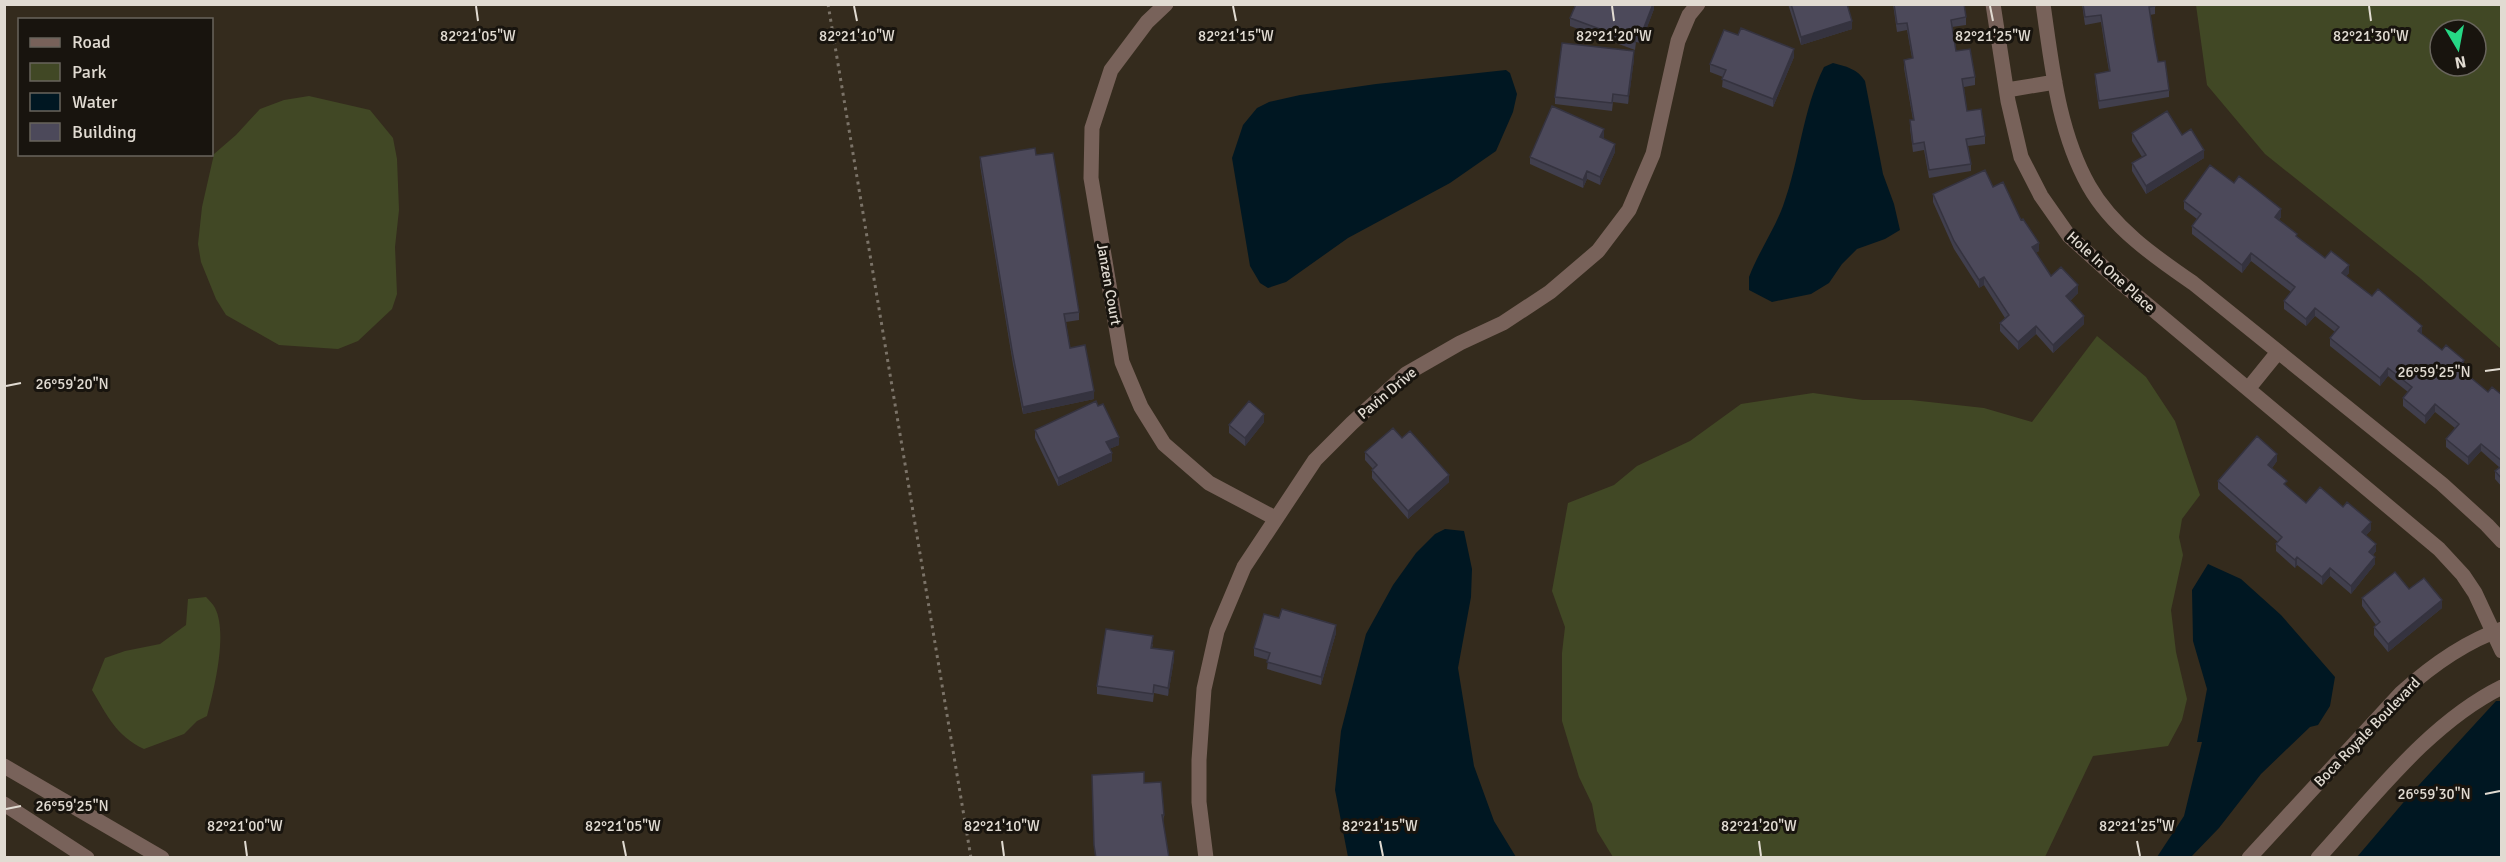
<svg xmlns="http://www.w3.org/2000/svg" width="2506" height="862" viewBox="0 0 2506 862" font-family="Signika,sans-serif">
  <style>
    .green { fill: #414825; fill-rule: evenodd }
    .water { fill: #001722 }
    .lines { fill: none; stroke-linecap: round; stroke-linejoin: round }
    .path { stroke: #7b7368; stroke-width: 3; stroke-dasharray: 3 4.5; stroke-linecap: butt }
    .minor { stroke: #78625a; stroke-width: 15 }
    .wall { fill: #413f4d }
    .shaded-wall { fill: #35333f }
    .building { fill: #4c495a; stroke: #35333f; stroke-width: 1.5 }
    .ticks { fill: none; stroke: #e1dbd2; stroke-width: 2 }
    .labels { text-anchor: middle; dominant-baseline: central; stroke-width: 6; stroke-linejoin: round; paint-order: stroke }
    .street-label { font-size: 15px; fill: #e1dbd2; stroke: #18140e }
    .ticks-label { font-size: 15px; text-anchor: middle; fill: #e1dbd2; stroke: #18140e; stroke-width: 6; stroke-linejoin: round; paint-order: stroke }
  </style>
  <rect width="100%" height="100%" fill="#342b1d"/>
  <path class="green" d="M2196,5H2501V349L2420,278L2265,154L2207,85ZM2440,30H2476V66H2440Z
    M309,96L370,110L393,138L397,159L399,210L395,247L397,294L392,309L358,341L338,349L279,345L226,315L216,299L201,262L198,244L202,207L214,154L236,135L260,109L284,100Z
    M2097,336L2146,377L2175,421L2200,495L2182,519L2179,537L2183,555L2171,610L2176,652L2187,699L2182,720L2168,746L2093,756L2045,857H1613L1597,831L1592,804L1579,777L1562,721V653L1565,627L1552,591L1568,503L1614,485L1637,466L1690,441L1741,404L1813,393L1863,400H1911L1984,408L2032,422Z
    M206,597C209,600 213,604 215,608C228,633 214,690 207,716L197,721L184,734L144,749C116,736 107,715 92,690L105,658L125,651L160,644L186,625L188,599Z"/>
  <path class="water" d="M1833,63C1845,66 1858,69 1865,81L1883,174L1894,204L1900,230L1885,239L1857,249L1842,264L1829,283L1811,294L1772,302L1749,290V277C1758,253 1774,230 1783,206C1800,160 1802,111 1824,67Z
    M1506,70L1510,73L1517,94L1513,112L1496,151L1450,183L1348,238L1286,282L1268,288L1260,283L1250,266L1232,158L1243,125L1257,108L1269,102L1300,95L1376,84Z
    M1445,529L1464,531L1472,569L1471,597L1458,668L1474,766L1494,821L1516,857H1348L1335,790L1341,731L1366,634L1393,585L1416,553L1435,534Z
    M2208,564L2241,579L2281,615L2335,677L2330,706L2318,725L2310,727L2261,774L2219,828L2191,857H2157L2184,816L2202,742H2197L2207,689L2193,641L2192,590Z
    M2496,701H2501V857H2357L2408,797Z"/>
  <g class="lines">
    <path class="path" d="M828,4L971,858"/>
    <path class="minor" d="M1166,4L1147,22L1111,70L1092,128L1091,178L1122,362L1141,407L1164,444L1209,483L1275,518
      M1993,4L2008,101L2021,157L2041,196L2069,236L2119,281L2439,549L2463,575L2475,593L2502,651
      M2043,4C2052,66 2058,131 2089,186C2112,227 2155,257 2193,283L2442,484L2487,525L2502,541
      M2007,90L2055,82
      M2248,389L2278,352
      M4,766L162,858
      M4,804L87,858
      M1206,858L1199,802V760L1204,689L1217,631L1244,567L1315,460L1352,423L1406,374L1460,343L1503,323L1550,292L1598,251L1629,210L1653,154L1678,41L1689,15L1698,4
      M2249,858L2401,693C2430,667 2464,642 2502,629
      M2318,858C2373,798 2429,723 2502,687"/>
  </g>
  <path class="wall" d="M1654,4V9L1641,43L1636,42L1635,50L1570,26V18Z
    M1788,4H1847L1852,29L1801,45Z
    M1893,4H1964L1966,17V25L1952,27L1956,51L1975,77V85L1964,87L1967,111L1985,136V144L1968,146L1971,164V171L1929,178L1924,150L1913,152L1910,128V120H1913L1904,68V60L1912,58L1907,30L1897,32Z
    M2082,4H2155V14L2150,15L2158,62L2169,90V97L2099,109L2095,81V74L2109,71L2104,42L2101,22L2085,25Z
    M1794,57L1773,107L1722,87L1723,77L1710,72V64Z
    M1634,59L1628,104L1613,102L1612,111L1555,104V97Z
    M2132,133L2182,135L2204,158L2146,194L2132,171V163L2142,157L2132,141Z
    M1604,137L1603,138L1615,152L1600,185L1587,179L1583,188L1530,164V157Z
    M1036,155L1079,312V320L1066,322L1070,348L1094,399L1023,414L1013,364L980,165V157Z
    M1993,187L2021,220L2039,251L2035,253L2051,276L2078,293L2070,301L2084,324L2053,353L2036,334L2018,350L2000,331V323L2005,318L1984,285L1979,288L1954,249L1933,202V194Z
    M2184,201L2281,217L2279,220L2297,237L2325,258L2349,273L2346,276L2422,334L2464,368L2462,370L2488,392L2502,395V487L2495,479V471L2499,467L2481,451L2468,465L2446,447V439L2455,428L2435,412L2425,424L2403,406V398L2408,392L2388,376L2380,386L2330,346V338L2335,332L2315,316L2306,326L2284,309V301L2291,292L2251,261L2242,273L2192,234V226L2197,219L2184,209Z
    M1098,406L1119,445L1109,449L1112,461L1058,486L1035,438V430Z
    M1264,422L1245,446L1229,433V425Z
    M1402,438L1449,482L1408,519L1372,478V470L1373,469L1365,460V452Z
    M2277,461L2272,468L2287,487L2306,503L2371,530L2366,535L2376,551L2373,555L2375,564L2351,594L2330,576L2322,585L2297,565L2295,568L2276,551V544L2278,542L2218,489V481Z
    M2409,589L2442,608L2388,652L2374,635V627L2376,625L2362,606V598Z
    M1336,633L1321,685L1267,669L1268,660L1254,656V648Z
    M1153,644L1152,648L1174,659L1168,696L1154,693L1153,702L1097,694V686Z
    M1092,775L1144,783L1164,815L1163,823L1169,858H1095Z"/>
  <path class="shaded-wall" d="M1653,4H1654V9L1641,43V35Z
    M1852,21V29L1801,45V37Z
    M1794,49V57L1773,107V99Z
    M1634,51V59L1628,104V96Z
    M1604,129V137L1600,145V137Z
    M1615,144V152L1600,185V177Z
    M2204,150V158L2146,194V186Z
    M1587,171V179L1583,188V180Z
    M2281,209V217L2275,225V217Z
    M2039,243V251L2032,255V247Z
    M2251,253V261L2242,273V265Z
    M2349,265V273L2342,280V273Z
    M1984,277V285L1979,288V280Z
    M2078,285V293L2066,304V296Z
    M2315,308V316L2306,326V319Z
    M2084,316V324L2053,353V345Z
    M2036,326V334L2018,350V342Z
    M2422,326V334L2418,339V331Z
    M2464,360V368L2458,375V367Z
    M2388,368V376L2380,386V378Z
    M1094,391V399L1023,414V407Z
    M2435,404V412L2425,424V416Z
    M1264,414V422L1245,446V438Z
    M1119,437V445L1106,450V442Z
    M2481,444V451L2468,465V457Z
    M1112,453V461L1058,486V478Z
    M2277,454V461L2268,473V465Z
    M1449,475V482L1408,519V511Z
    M2371,522V530L2362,540V532Z
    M2376,544V551L2369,560V552Z
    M2297,557V565L2295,568V560Z
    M2375,557V564L2351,594V586Z
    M2330,568V576L2322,585V577Z
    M2442,600V608L2388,652V644Z
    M1336,625V633L1321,685V677Z
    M1174,651V659L1168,696V688Z"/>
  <path class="building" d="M1576,4H1653L1641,35L1636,34L1635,42L1570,18Z
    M1791,4H1847L1852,21L1801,37Z
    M1894,4H1964L1966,17L1951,20L1956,51L1970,49L1975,77L1962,79L1967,111L1981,109L1985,136L1966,139L1971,164L1929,170L1924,142L1913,144L1910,120H1914L1904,60L1913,58L1907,23L1897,24Z
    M2083,4H2155V6L2149,7L2154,40L2158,62L2165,61L2169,90L2099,101L2095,74L2110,71L2104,34L2101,15L2085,17Z
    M1741,28L1794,49L1773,99L1722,79L1726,70L1710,64L1724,30L1738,35Z
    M1562,43L1634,51L1628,96L1613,94L1612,103L1555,97Z
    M1552,106L1604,129L1600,137L1615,144L1600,177L1587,171L1583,180L1530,157Z
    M2167,111L2182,135L2191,129L2204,150L2146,186L2132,163L2146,155L2132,133Z
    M1035,148L1036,155L1053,153L1079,312L1064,314L1070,348L1085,345L1094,391L1023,407L1013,356L980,157Z
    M2210,165L2234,183L2239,176L2256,189L2281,209L2275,217L2297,234L2296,236L2325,258L2331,251L2349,265L2342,273L2372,296L2378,289L2422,326L2418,331L2442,350L2446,345L2464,360L2458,367L2488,392L2492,387L2502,395V461L2481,444L2468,457L2446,439L2459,424L2435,404L2425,416L2403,398L2412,387L2388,368L2380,378L2330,338L2339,327L2315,308L2306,319L2284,301L2295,287L2251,253L2242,265L2192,226L2201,214L2184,201Z
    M1985,170L1993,187L2003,182L2021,220L2023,219L2039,243L2032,247L2051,276L2061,267L2078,285L2066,296L2084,316L2053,345L2036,326L2018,342L2000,323L2009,315L1984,277L1979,280L1954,241L1933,194Z
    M1096,401L1098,406L1103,404L1119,437L1106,442L1112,453L1058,478L1035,430Z
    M1249,401L1264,414L1245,438L1229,425Z
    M1393,428L1402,438L1410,431L1449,475L1408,511L1372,470L1377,465L1365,452Z
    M2257,436L2277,454L2268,465L2287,481L2284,484L2306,503L2320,487L2343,507L2347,502L2371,522L2362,532L2376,544L2369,552L2375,557L2351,586L2330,568L2322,577L2297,557L2295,560L2276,544L2282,537L2218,481Z
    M2502,466V479L2495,471Z
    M2395,572L2409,589L2424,578L2442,600L2388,644L2374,627L2380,622L2362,598Z
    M1282,609L1336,625L1321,677L1267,662L1270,653L1254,648L1264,614L1279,618Z
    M1106,629L1153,636L1151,648L1174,651L1168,688L1154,685L1153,694L1097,686Z
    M1144,772V783L1161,782L1164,815H1162L1169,858H1096L1094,845L1092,775Z"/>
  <path class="ticks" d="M476,6L478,21M854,6L857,21M1233,6L1236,21M1612,6L1614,21M1990,6L1993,21M2369,6L2371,21M2485,371L2500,369M6,386L21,383M2485,794L2500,791M6,809L21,806M245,841L247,856M623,841L626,856M1002,841L1004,856M1380,841L1383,856M1759,841L1761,856M2137,841L2140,856"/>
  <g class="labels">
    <g class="street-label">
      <text transform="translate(2111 272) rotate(42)">Hole In One Place</text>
      <text transform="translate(1109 284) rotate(80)">Janzen Court</text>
      <text transform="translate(1387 393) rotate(-40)">Pavin Drive</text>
      <text transform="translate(2367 732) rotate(-46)">Boca Royale Boulevard</text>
    </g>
  </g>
  <g class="ticks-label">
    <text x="1614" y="41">82°21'20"W</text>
    <text x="478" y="41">82°21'05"W</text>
    <text x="857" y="41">82°21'10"W</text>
    <text x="1236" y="41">82°21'15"W</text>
    <text x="1993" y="41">82°21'25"W</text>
    <text x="2371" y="41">82°21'30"W</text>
    <text x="2434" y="377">26°59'25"N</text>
    <text x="72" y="389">26°59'20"N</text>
    <text x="2434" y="799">26°59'30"N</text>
    <text x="72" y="811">26°59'25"N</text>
    <text x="245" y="831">82°21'00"W</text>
    <text x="623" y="831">82°21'05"W</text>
    <text x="1002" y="831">82°21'10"W</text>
    <text x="1380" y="831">82°21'15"W</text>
    <text x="1759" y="831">82°21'20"W</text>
    <text x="2137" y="831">82°21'25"W</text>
  </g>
  <rect width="2506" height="862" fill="none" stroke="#e1dbd2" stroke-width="12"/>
  <rect x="18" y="18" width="195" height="138" fill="#18140e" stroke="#68645c" stroke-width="1.5"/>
  <rect x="30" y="38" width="30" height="9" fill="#78625a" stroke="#68645c" stroke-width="1.5"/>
  <text x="72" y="48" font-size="18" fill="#e1dbd2">Road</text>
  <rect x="30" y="63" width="30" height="18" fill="#414825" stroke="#68645c" stroke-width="1.5"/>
  <text x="72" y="78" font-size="18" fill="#e1dbd2">Park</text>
  <rect x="30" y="93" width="30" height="18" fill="#001722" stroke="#68645c" stroke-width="1.5"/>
  <text x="72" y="108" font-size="18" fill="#e1dbd2">Water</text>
  <rect x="30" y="123" width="30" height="18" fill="#4c495a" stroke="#68645c" stroke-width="1.5"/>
  <text x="72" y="138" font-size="18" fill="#e1dbd2">Building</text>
  <g transform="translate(2458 48) rotate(170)"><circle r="28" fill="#18140e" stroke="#68645c" stroke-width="1.5"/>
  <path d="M0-4.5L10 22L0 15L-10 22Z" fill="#26d886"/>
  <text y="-9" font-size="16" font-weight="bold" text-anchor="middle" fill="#e1dbd2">N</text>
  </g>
</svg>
